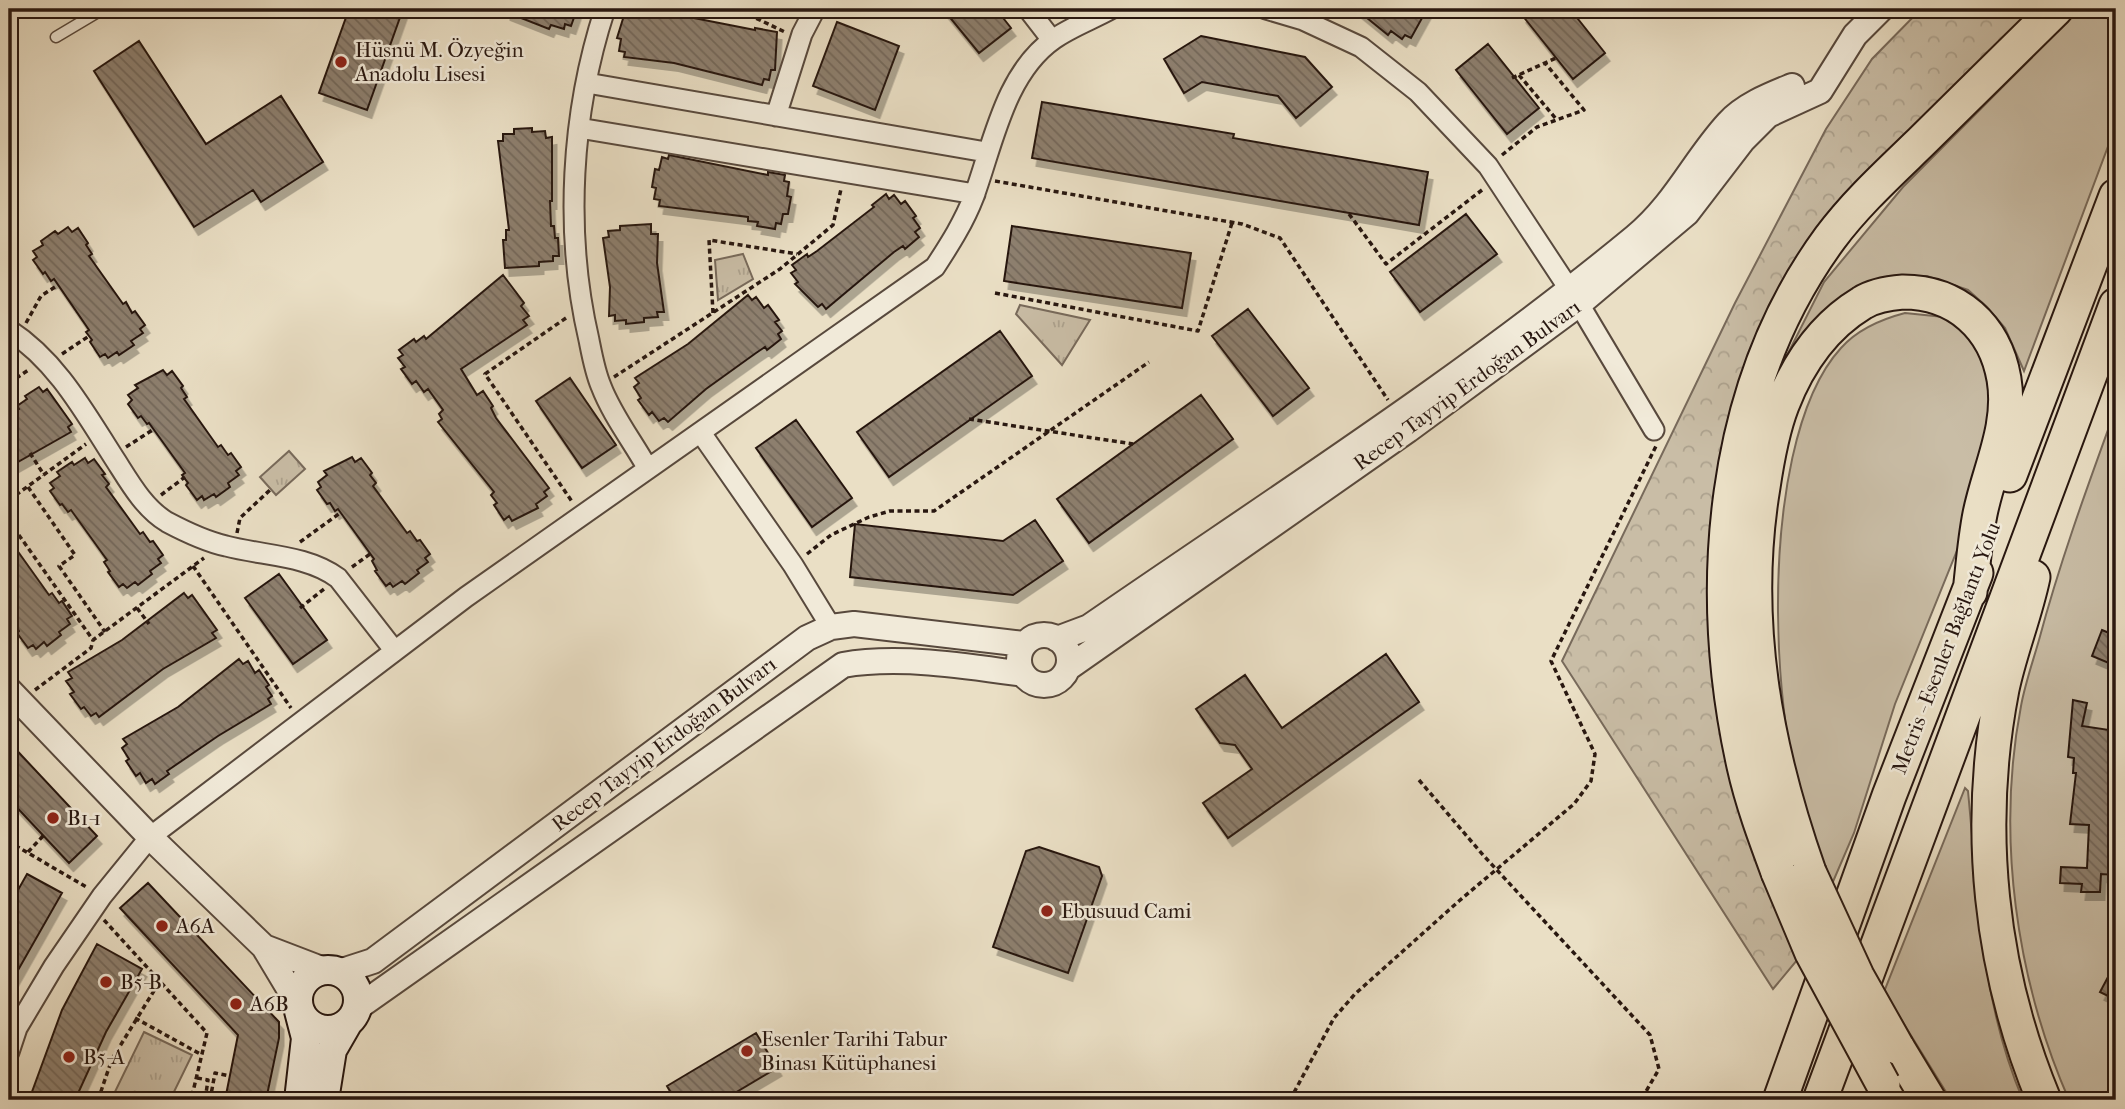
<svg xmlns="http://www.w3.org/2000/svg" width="2125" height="1109" viewBox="0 0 2125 1109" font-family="'IM FELL French Canon',serif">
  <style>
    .grass { fill: #c9bda6; stroke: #786a5b; stroke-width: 2 }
    .forest { fill: url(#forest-crowns); stroke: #786a5b; stroke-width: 2 }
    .park { fill: url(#park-tufts); stroke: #786a5b; stroke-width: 2 }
    .building { fill: url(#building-back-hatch); stroke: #281710; stroke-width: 2; filter: url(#shadow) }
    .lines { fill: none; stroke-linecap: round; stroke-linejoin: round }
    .service-casing { stroke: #58493d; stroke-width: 13 }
    .minor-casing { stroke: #58493d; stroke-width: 23 }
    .tertiary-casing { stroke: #58493d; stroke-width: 28 }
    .secondary-casing { stroke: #281710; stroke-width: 32 }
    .trunk-casing { stroke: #281710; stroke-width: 37 }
    .path { stroke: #281710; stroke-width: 3.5; stroke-dasharray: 5 3.5; stroke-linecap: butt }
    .service { stroke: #f1ead9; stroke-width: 10 }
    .minor { stroke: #f1ead9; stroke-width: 19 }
    .tertiary { stroke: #f1ead9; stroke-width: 24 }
    .secondary { stroke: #f1ead9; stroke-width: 28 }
    .trunk { stroke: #eadfc5; stroke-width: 33 }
    .trunk-bridge-casing { stroke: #281710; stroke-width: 37; stroke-linecap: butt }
    .trunk-bridge { stroke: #eadfc5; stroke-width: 33 }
    .poi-dot { fill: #8f2418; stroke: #f1ead9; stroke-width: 2.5 }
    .labels { text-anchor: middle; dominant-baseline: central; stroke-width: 5; stroke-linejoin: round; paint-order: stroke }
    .poi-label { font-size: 21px; fill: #281710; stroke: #f1ead9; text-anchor: start }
    .street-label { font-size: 21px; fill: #281710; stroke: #f1ead9 }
  </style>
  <defs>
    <pattern id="forest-crowns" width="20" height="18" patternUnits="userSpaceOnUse" patternTransform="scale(1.75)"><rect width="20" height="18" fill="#c9bda6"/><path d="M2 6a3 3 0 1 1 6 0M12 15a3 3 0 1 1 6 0" fill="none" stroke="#ada28e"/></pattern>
    <pattern id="park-tufts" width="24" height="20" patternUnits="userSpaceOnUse" patternTransform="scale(1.75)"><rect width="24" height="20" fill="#c9bda6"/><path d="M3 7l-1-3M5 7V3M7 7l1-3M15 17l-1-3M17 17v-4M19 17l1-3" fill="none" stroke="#ada28e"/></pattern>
    <pattern id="building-back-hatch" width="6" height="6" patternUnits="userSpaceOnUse" patternTransform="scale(1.75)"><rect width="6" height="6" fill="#8d7f6e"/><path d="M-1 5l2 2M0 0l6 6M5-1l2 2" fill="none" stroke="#736759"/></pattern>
    <filter id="shadow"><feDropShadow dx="4.5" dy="8" stdDeviation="0" flood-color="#0004"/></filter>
  </defs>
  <rect width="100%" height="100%" fill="#eadfc5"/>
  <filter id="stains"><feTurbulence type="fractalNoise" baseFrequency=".00286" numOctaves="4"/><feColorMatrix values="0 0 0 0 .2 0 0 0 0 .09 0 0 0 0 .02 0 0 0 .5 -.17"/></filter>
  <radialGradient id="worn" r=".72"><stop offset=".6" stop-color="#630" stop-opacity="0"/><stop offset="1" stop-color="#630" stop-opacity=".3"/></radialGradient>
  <path class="grass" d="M2080,9H2116V125L2024,371L2005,328L1987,307L1968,290L1927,276L1878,279L1822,313L1774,381L1824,282L1903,187Z
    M1905,313L1944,317L1959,327L1977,348L1992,385L1975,506L1895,704L1854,833L1832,884C1766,776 1751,446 1841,348C1857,330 1882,319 1905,313Z
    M2116,408V1100H2069C2016,979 1996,836 2021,706C2025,684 2033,661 2039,640C2060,561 2088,485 2116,408Z
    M1965,788L1968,791C1978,896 1981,1002 2023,1100H1951L1884,992Z"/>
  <path class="forest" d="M1921,9H2041L1861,186L1744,382L1798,959L1773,989L1562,661L1735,303L1826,129L1872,59Z"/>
  <path class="park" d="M743,254L753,279L718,300L715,260Z
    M1020,305L1090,320L1062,365L1016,314Z
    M289,451L305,469L276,495L260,477Z
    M144,1032L192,1055L170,1100H111Z"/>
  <path class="building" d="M349,9H403L367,110L319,93Z
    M506,9H577L571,26L565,24L564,29L551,25L549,29L506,12Z
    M626,9H648L755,30V28L777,32L775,70H771L769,80L764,79L762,85L674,63L624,57L625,52L619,51L621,39L617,38Z
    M943,9H996L1011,28L979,53Z
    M1356,9H1427L1411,38L1405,35L1402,39L1391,31L1388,35Z
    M1529,9H1570L1605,53L1573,79L1522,15Z
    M837,22L899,46L875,110L813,86Z
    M1201,36L1305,57L1332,87L1296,118L1278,96L1202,82L1184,93L1164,59Z
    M139,41L206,144L281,96L323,162L261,202L253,190L194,227L94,71Z
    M1488,44L1539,108L1507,134L1456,70Z
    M1042,102L1234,134L1233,138L1428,172L1419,225L1032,158Z
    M532,128V132L545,131L546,138L552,137V201H550L551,226H554L555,238H558L559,256H553V261L539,262V266L505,268L503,240H506V230H509L498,141H503V134H514V129Z
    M669,155L768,175V172L785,175L784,181L789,182L787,196L791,197L788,214H783L781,224L776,223L775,229L757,226L758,222L748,221V217L659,206L660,200L654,199L656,188L652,187L655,169L659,170L662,157L668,159Z
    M886,194L889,199L894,195L901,204L905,201L916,216L913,218L920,228L915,232L919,237L905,249L903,246L894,252L826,309L822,304L818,307L795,284L798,282L791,273L796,270L792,265L807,254L808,257L817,251L874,207L872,205Z
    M1466,214L1497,254L1420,312L1390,272Z
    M651,224V234H658L657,263L664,312H657L658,317L644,318V322L626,324V320L615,321V315L609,316L610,287L603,238L609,237L608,231L620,230V226Z
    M1012,226L1191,253L1182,308L1004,281Z
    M68,227L72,232L78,228L88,243L86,245L92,254L89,256L123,304L126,302L132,313L135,311L145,325L140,329L143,333L131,341L134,345L119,355L117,352L108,358L105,354L100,357L90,342L92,340L86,332L89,330L54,279L51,281L45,272L43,274L33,260L37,257L33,251L43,245L41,241L55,231L58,234Z
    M503,275L524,303L521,306L529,316L523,320L527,325L461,369L477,395L483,391L493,406L491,408L496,418L549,488L544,492L547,496L536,504L538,508L512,521L509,516L504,520L494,505L497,503L491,495L494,492L438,422L442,419L439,414L443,410L428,389L424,392L416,381L412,384L401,369L405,367L398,358L403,355L399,350L414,339L416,342L424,336L426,339Z
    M748,295L752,300L756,297L764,308L768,305L779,320L775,322L782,331L778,334L781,339L767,350L765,347L756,353L706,389L668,422L664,418L659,421L652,412L649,415L638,400L641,398L634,387L639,383L635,378L688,344Z
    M1248,309L1309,388L1273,416L1212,336Z
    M1000,331L1032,376L889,477L857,432Z
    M163,370L167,375L172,371L183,386L181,388L187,397L184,399L218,447L221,445L228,455L231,453L241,467L236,471L239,475L228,483L230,487L216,497L214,494L204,500L202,496L197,500L186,485L188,483L182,475L185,473L149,423L147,424L141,416L138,418L128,404L132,400L128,395L138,388L135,385Z
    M570,378L616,445L582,468L536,401Z
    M39,387L43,392L47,389L72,424L68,427L71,432L9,467V416L19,409L17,406L27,399L25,396Z
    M1201,395L1233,439L1089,543L1057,499Z
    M796,420L852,498L812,527L756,448Z
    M352,457L355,462L361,458L372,473L370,475L376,483L373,486L407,533L410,531L417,541L420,540L430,554L425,558L428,562L417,570L419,573L405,584L402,581L393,587L390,583L386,586L375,571L377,570L372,561L374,559L338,509L335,511L330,503L327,504L317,490L321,487L318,482L327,475L324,471Z
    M85,458L88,463L94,459L105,474L102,475L109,484L106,487L140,534L143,532L150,542L153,541L163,555L158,559L161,563L150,571L152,574L138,585L135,582L127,588L123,584L119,587L108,572L110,571L104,562L107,560L71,510L68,512L62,504L60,505L50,491L54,488L50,483L60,476L57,472L72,462L74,465Z
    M1035,520L1063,561L1013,595L850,577L855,524L1003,541Z
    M9,539L49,595L52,593L59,603L62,601L72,616L67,619L70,624L59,632L61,635L47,646L44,642L36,649L33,645L28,648L17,633L19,631L14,623L16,621L9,611Z
    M279,574L327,640L293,664L245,598Z
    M184,593L188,598L192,595L217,630L212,633L216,638L163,669L99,717L96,713L91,716L84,707L81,709L70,694L74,692L66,681L72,678L68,672L122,640Z
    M2102,630L2116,636V666L2092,656Z
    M1386,654L1419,702L1228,838L1203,803L1252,769L1235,745L1220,743L1196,709L1245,675L1282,728Z
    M239,659L243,664L248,661L255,673L259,670L269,685L266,687L272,696L268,699L271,704L218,736L167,771L169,774L155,784L152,779L146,783L140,773L136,776L126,761L129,759L122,748L127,744L123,739L178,707Z
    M2073,700L2087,703L2082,726L2116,731L2113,765H2116L2113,817L2116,818V875L2101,874L2100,892H2081L2082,884L2060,883L2061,867L2087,868L2089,825L2070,824L2076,773H2073L2074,758L2068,757Z
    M9,742L97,836L69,863L9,799Z
    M1039,847L1099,867L1102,876L1068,973L993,947L1026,851Z
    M27,874L62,893L9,986V906Z
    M148,883L279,1022V1038L266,1100H225L238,1035L120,908Z
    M97,944L142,969L106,1032L75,1100H29L62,1010Z
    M2116,962V1000L2100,992Z
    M756,1033L777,1068L723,1100H675L667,1086Z"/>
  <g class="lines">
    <g class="service-casing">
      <path id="service" d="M56,37L103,9
        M2116,1015V1016"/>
    </g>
    <g class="minor-casing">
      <path id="minor" d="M605,9C571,113 564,233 589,340C592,355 595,372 601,386C612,415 633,442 648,469
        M1028,9L1052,40
        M1266,9L1303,20L1361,47L1418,92L1488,166L1579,304L1654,430
        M587,83L986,152
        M776,116L802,34L815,9
        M579,128L975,194
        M9,330C58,362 85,413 116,461C130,483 144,508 167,522C184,531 208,542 226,546C264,556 307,555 338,578L394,650
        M701,433L793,565L831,627
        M9,1052L17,1028L54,966L102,896L150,837L466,597L935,267C950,244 964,222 974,196C993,144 1005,73 1054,39C1071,27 1093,19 1111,9"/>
    </g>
    <g class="tertiary-casing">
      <path id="tertiary" d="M1019 660a25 25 0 1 1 50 0a25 25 0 1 1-50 0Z
        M1057,639L1089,627C1273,500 1463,379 1635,237C1676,203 1694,160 1728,123C1744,105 1770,95 1792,86
        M1068,668L1408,430L1579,304L1687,213L1743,140L1768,115L1820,91L1855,35L1881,9
        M9,690L150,837L264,947
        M339,972L373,961L807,638L831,627L854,624L1024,644
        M297,1002L264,947L324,970
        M357,1008L843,665C898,655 968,666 1023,674"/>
    </g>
    <g class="secondary-casing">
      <path id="secondary" d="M298 1000a30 30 0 1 1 60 0a30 30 0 1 1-60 0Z
        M299,1011L306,1038L299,1100
        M324,1100L332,1050L347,1024"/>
    </g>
    <g class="trunk-casing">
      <path id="trunk" d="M2010,475L2116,196
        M2033,577C2025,615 2010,651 2002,689C1975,828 1990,970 2044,1100
        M1778,872C1765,837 1752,802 1744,766C1705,590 1720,388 1830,238C1856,203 1889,173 1921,142C1966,98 2011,53 2056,9
        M1809,872C1765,747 1741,619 1763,487C1767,460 1772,431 1782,405C1798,364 1824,326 1862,303C1873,296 1890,293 1903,292C1957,292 1995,327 2004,379C2012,427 1989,469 1980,514C1975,539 1973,566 1970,592
        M1897,1047L1929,1100
        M1780,1100L1889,796L1976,573
        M1820,1100L2116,305"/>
    </g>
    <path class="path" d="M743,9L745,13L785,32
      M1519,75L1557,120
      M1512,78L1556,58
      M1502,155L1537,127L1584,110L1545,63
      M995,181L1242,224L1280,238L1388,400
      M1349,214L1386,264L1482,190
      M995,293L1198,331L1232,223
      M713,313L709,240L797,254
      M566,318L485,374L573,503
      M26,323L41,296L58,285
      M62,354L89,336
      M614,377L780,269L833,225L841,189
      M9,383L30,369
      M969,419L1133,444
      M126,447L154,429
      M30,453L44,475
      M28,487L75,555L59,566L105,632
      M161,495L185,477
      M9,500L86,444
      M9,521L93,640L204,558
      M237,533L240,518L271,489
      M300,542L340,513
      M807,554L831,535L869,517L890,511H934L1149,362
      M193,566L291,708
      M352,567L370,554
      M137,608L149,624
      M300,608L324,589
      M9,633L16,627
      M35,690L91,648L93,640
      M1419,780L1483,855L1650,1035L1659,1069L1641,1100
      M9,846L11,843L88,888
      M28,852L43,836
      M9,865L18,847
      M104,920L207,1033L191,1100
      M135,1018L202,1055
      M197,1078L208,1080L205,1100
      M77,1096L85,1100
      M98,1100L112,1059L160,981
      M210,1100L215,1073L230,1076
      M1290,1100L1334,1018L1355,994L1459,901L1574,804L1591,781L1595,754L1551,661L1656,446"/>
    <use href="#service" class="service"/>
    <use href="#minor" class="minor"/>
    <use href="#tertiary" class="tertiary"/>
    <use href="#secondary" class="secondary"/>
    <use href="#trunk" class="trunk"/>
    <g class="trunk-bridge-casing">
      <path id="trunk-bridge" d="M1778,872L1812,953L1883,1084
        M1809,872L1857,976L1897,1047"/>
    </g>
    <use href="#trunk-bridge" class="trunk-bridge"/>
  </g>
  <g class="poi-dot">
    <circle cx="341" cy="62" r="7"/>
    <circle cx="53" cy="818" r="7"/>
    <circle cx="1047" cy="911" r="7"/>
    <circle cx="162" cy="926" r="7"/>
    <circle cx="106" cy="982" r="7"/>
    <circle cx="236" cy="1004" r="7"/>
    <circle cx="747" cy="1051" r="7"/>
    <circle cx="69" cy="1057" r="7"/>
  </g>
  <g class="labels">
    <g class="poi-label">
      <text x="355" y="50">Hüsnü M. Özyeğin<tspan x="355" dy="24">Anadolu Lisesi</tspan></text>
      <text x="67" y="818">B1-1</text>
      <text x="1061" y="911">Ebusuud Cami</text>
      <text x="176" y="926">A6A</text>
      <text x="120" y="982">B5-B</text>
      <text x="250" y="1004">A6B</text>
      <text x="761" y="1039">Esenler Tarihi Tabur<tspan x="761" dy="24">Binası Kütüphanesi</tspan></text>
      <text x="83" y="1057">B5-A</text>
    </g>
    <g class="street-label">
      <text transform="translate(1467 385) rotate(-36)">Recep Tayyip Erdoğan Bulvarı</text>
      <text transform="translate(1946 648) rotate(-69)">Metris - Esenler Bağlantı Yolu</text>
      <text transform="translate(664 744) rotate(-37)">Recep Tayyip Erdoğan Bulvarı</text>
    </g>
  </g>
  <rect width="2125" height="1109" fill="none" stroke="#eadfc5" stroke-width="35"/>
  <rect x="10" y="10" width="2104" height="1088" fill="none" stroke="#281710" stroke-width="3.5"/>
  <rect x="18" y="18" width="2090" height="1074" fill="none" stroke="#281710" stroke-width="2"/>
  <rect width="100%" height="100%" filter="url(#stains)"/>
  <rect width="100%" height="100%" fill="url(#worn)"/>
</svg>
